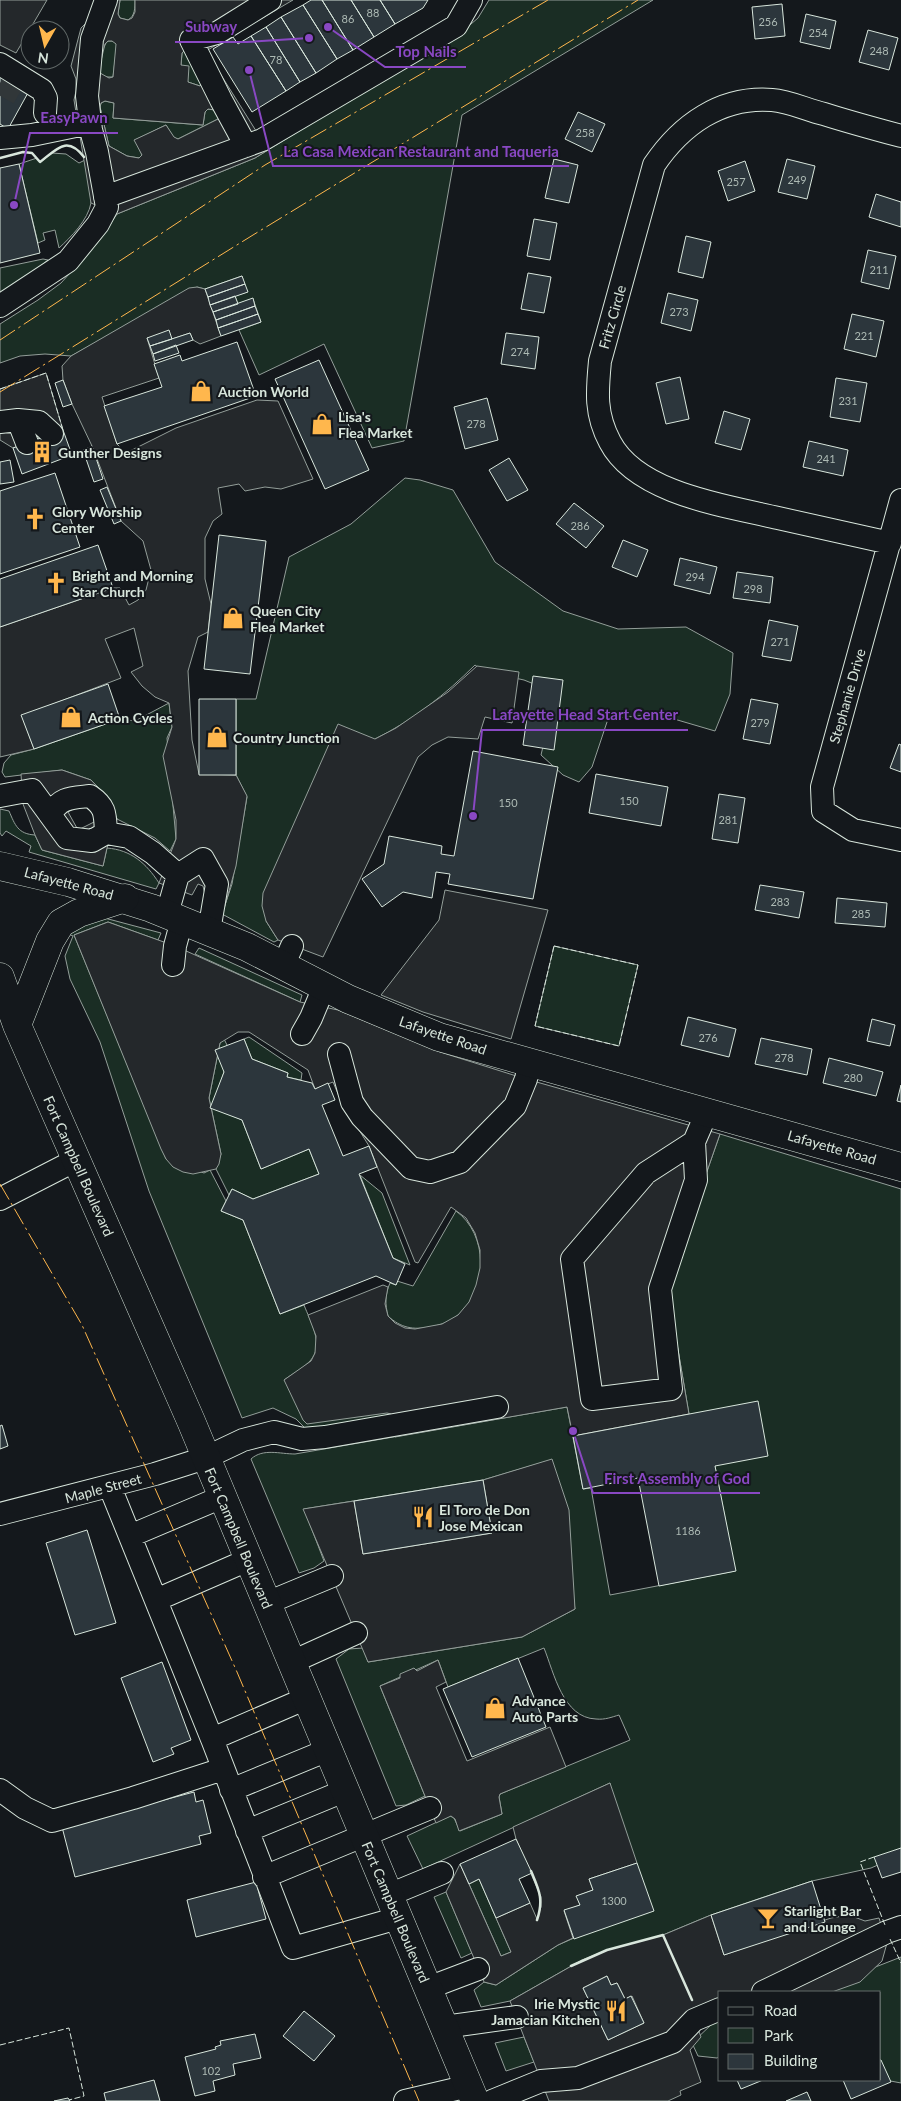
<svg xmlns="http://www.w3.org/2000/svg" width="901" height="2101" viewBox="0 0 901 2101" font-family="Lato,sans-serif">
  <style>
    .green { fill: #1a2d24; stroke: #939e99 }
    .parking { fill: #24282b; stroke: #939e99; fill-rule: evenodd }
    .building { fill: #2c363c; stroke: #d8e6dc }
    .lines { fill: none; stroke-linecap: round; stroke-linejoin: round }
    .minor-tunnel { stroke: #313739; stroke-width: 22; stroke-dasharray: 22 11; stroke-linecap: butt }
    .minor-casing { stroke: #d8e6dc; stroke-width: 24 }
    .major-casing { stroke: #d8e6dc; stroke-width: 29 }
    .highway-casing { stroke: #d8e6dc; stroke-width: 29 }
    .minor { stroke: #14181c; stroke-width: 22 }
    .major { stroke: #14181c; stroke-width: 28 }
    .highway { stroke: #14181c; stroke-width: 28 }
    .fence { stroke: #d8e6dc; stroke-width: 1; stroke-dasharray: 6 2.5; stroke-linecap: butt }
    .wall { stroke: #d8e6dc; stroke-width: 2.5 }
    .power { stroke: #ffb74d; stroke-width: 1; stroke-dasharray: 18 4 2.5 4; stroke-linecap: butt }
    .labels { text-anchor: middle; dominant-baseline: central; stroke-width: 4; stroke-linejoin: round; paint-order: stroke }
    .number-label { font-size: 11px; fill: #adbab4 }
    .street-label { font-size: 14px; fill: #d8e6dc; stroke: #14181c }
    .poi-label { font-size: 14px; font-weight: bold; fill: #d8e6dc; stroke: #14181c; text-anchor: start }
    .leader { fill: none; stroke: #8948c3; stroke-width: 2 }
    .callout-dot { fill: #8948c3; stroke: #14181c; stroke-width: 2 }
    .callout-label { font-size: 15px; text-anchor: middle; font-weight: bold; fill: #8948c3; stroke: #14181c; stroke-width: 4; stroke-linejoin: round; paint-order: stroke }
  </style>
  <rect width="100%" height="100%" fill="#14181c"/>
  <path class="green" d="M120,0H135C135,8 135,16 128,20L120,18L118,14Z
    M489,0H653L462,115L404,441L372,448L324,344L259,375L239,330L261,322L253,299L238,304L235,296L247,292L242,276L205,289L197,287L71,356L45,354L20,356L0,363V324L38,300L61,283L98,242L117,214L255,158L464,30L478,18Z
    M108,41H113L117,44L113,77H105L100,73C98,65 102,46 108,41Z
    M185,50L202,84L200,86L188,82L181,65L182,53Z
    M105,101L114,103L113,118L203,125L205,112L207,109L215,110L220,118L178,139L174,138L166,125L135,140L142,155L139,158L127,156L109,146L100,107L101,103Z
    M52,153L66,154L79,163L85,160C86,171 92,193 91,203C88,220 71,237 59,248L55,230L43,233L45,240L38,243L19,164L37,158L41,162Z
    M43,259L48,260L31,274L0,293V268Z
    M405,478L420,480L453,490L495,562L563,611L618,629L686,627L733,653L730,694L715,731L657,714L608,719L592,767L579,782L563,775L541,755L549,721L544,688L524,680L483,671L475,665C446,694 412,721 375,739L266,921L278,940L274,942L222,914L232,884L247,797L236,775V699H256L289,557L351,524Z
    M169,703L172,727L167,738L176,839L170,851L155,838L117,819L109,799L91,780L62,770L5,777L2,772L4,763L11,755L34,749L120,719L135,721Z
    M0,809L9,811C15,825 18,834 35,835L42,850L103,866L107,848C131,850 146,863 159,883L156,889L29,852L31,846L6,831L2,836L0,833Z
    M97,916L161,933L158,940L108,922L74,935L166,1159L204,1173L210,1170L226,1201L221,1211L243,1220L280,1314L304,1305C310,1321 325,1345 310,1361C303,1369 292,1374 284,1380L391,1414L385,1418L306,1429L296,1419L273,1408L242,1418L149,1191L100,1042L70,979L65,956L73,936L66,933Z
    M554,946L638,965L619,1046L535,1026Z
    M199,948L302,995L300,1002L195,954Z
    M249,1037L302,1073L301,1080L287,1077L288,1073L252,1059L244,1039Z
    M224,1039L227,1045L221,1051L224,1072L212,1107L242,1120L261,1169L309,1149L319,1174L253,1199L232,1189L229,1195L216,1169L221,1154L209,1098L220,1043Z
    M720,1134L901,1189V1855L871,1868L812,1881L711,1915L663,1935L582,1960L510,2001L481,2007L474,1990L484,1982L496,1985L558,1945L574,1938L620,1885L613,1848L610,1783L423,1869L407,1836L450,1816L454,1818L460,1831L502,1814L499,1797L500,1794L630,1740L619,1715C612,1717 605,1720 596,1719C563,1718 554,1673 544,1648L448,1687L438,1660L380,1686L425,1796L406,1805L396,1806L336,1659L349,1649L363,1648L368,1662L522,1637L575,1609L551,1460L483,1480L304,1509L324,1561L314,1568L299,1573L251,1459C263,1448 280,1454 295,1454L567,1407L583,1489L591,1488L610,1595L735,1571L715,1466L689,1414L667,1286Z
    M360,1175L382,1193L410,1265L393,1258Z
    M456,1211C488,1234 489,1289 458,1315C450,1322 440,1325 430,1327C413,1330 401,1328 388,1316C385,1304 385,1294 390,1283L396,1285L397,1281L413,1286Z
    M479,1879L511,1952L501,1956L469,1884Z
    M446,1892L472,1953L461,1958L434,1897Z
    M901,1957V2083L880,2079V1992H833L855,1975Z
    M714,2022H720V2056L717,2058L698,2056L692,2043Z
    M524,2037L534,2062L506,2071L495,2043Z"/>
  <path class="parking" d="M0,0H47L16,53L0,45Z
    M95,0H120L118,14L120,18L128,20L132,18L135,12V0H293L206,51L268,150L255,158L117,214L91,203L74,100L76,91V79L71,66L81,28L87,22ZM108,41H112L116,44L113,77L109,78L100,73L99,69L105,44ZM185,50L202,84L200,86L188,82L189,66L181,65L182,53ZM105,101L114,103L113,118L203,125L205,112L208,109L215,110L220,118L178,139L174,137L166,125L134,140L142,155L139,158L127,156L109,146L100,107L101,103Z
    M197,287L205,289L221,336L200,344L193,340L190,333L172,339L147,338L159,378L102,397L117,444L126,453L176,428L257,400L278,401L313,479L281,489L265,487L245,491L239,484L218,488L222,514L213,521L205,538V579L211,604L208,632L198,637L188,671L192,740L199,774L236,775L247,796L236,866L224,909L206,899L203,886L198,884L192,895L159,883L176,839V820L163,756L172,727L169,703L155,697L142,686L131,672L143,666L134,628L105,639L121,678L22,716L34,749L0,757V627L113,588H120L129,605L138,600L146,590L151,570L143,541L121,521L92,446L72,404L63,380L62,366L71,356L189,288Z
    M46,373L63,430L13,448L0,440V389Z
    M477,666L519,672L512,723L485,717L478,739L448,737L432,745L418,757L323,957L278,940L266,921L262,906L263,893L338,724L375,739L396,728L448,692Z
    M62,770L91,780L109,799L117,819L107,848L103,866L42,850L35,835L23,804L21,774ZM91,800L100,819L78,830L68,812Z
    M445,890L548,910L511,1039L423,1012L381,995L439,920Z
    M108,922L175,946L300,1002L338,1010L440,1052L526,1079L720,1134L667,1286L689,1414L573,1436L567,1407L395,1437L391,1414L387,1413L307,1424L303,1420L284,1380L311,1361L315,1353L316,1336L308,1315L383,1285L388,1287L385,1304L388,1316L395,1323L405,1328L415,1329L442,1324L458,1315L469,1302L476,1285L480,1268V1250L475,1233L466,1218L451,1207L418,1263L415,1262L369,1146L341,1101L333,1082L315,1089L308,1070L249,1032H238L220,1043L209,1098L221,1154L219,1164L216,1169L193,1174L183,1172L173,1167L166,1159L161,1149L74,935Z
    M552,1459L569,1510L575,1609L522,1637L368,1662L303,1509L354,1501L363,1554L492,1533L483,1480Z
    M438,1660L446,1682L436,1687L467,1761L550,1727L566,1767L500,1794L499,1797L502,1814L459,1831L455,1819L451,1816L436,1823L380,1686L400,1678V1674L414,1668L417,1671Z
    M610,1783L637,1863L589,1879L593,1890L577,1896L580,1905L564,1911L573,1938L558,1945L496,1985L484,1982L446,1892L460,1864L501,1956L511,1952L496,1918L530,1903L537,1919L541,1907V1897L516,1839L513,1827Z
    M711,1915L724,1955L831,1918L849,1915L865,1921L879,1918L887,1943L882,1961L860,1982L832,1992H720V2020L698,2029L701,2037L690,2050L701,2082L680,2091L681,2095L668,2101H549L510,2001L582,1960L607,1950L663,1935ZM607,1976L611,1985L617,1983L625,1999L632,1996L644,2023L608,2040L583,1988Z"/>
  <path class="building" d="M311,0H322L353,50L337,59L303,5Z
    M322,0H351L374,37L353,50Z
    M351,0H380L395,24L374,37Z
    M380,0H428L423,8L395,24Z
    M782,4L785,36L755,39L752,7Z
    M303,5L337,59L316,73L281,17Z
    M806,14L836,21L830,49L800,42Z
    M281,17L316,73L300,82L266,27Z
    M266,27L300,82L286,91L251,36Z
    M868,30L898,38L889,70L859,62Z
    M251,36L286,91L252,112L213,49L233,37L238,44Z
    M0,75L29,91L8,129L0,124Z
    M578,112L605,124L592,152L565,139Z
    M554,159L578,165L569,203L545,198Z
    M787,159L815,166L807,199L778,192Z
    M745,161L755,191L728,201L718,171Z
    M19,164L40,253L0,263V168Z
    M876,194L901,202V227L869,217Z
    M534,219L557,223L550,260L527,256Z
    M686,236L711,242L703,278L678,272Z
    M868,250L896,256L889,289L861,282Z
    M528,273L551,277L544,313L521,309Z
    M242,276L245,284L208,297L205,289Z
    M245,284L248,292L210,305L208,297Z
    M668,293L698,300L691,331L661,323Z
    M235,296L238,304L213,312L210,305Z
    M253,298L255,306L216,320L213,312Z
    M255,306L258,314L218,328L216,320Z
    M258,314L261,322L221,336L218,328Z
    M852,314L884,321L876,357L844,349Z
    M169,330L172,339L150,346L147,338Z
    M190,333L193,340L153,354L150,346Z
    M506,333L539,337L535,369L501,364Z
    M237,342L256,396L117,444L104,406L162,387L154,364L180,355L182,361Z
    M176,345L179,353L155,361L153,354Z
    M319,360L369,470L325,489L275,379Z
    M680,377L689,419L666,424L656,383Z
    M836,378L867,383L860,422L830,417Z
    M63,380L72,404L63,407L55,383Z
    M487,398L498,440L465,449L454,407Z
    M724,411L750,419L741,450L715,443Z
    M63,430L72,455L22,474L13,448Z
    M809,441L848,450L843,476L803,467Z
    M92,446L103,479L94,482L83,450Z
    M509,458L528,490L507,501L489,470Z
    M10,460L14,482L0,484V462Z
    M55,473L80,547L0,574V491Z
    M107,487L121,521L114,524L100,490Z
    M574,503L604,526L586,548L556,524Z
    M219,535L266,541L250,674L204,669Z
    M623,540L648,550L637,577L612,567Z
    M98,545L113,588L0,627V579Z
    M680,558L717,567L710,594L674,585Z
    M737,572L773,577L770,603L733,598Z
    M769,620L798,626L791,661L762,656Z
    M533,676L563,680L554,750L523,745Z
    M108,684L120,719L34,749L21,715Z
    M199,699H236V775H199Z
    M751,699L778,704L770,744L743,739Z
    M899,744L901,745V772L890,768Z
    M473,751L558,767L533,899L448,884L450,874L436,872L432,898L403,892L382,907L362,879L384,864L389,836L442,846L441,854L454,856Z
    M596,774L668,787L661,826L589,813Z
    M719,794L745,798L738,843L712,839Z
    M760,885L804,892L799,918L755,910Z
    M837,898L887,903L885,927L835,923Z
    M688,1017L736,1029L729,1057L681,1045Z
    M872,1019L895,1025L890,1046L867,1041Z
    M761,1038L812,1049L807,1075L755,1064Z
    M244,1039L252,1059L288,1073L287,1077L312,1083L315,1089L328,1083L335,1100L322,1105L343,1156L369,1146L377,1167L359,1174L393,1258L405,1264L396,1285L376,1276L280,1314L243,1220L221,1211L232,1189L253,1199L319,1174L309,1149L261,1169L242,1120L210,1108L224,1072L215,1050Z
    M829,1058L883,1072L876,1096L823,1083Z
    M901,1085V1102L897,1101Z
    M758,1401L768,1456L715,1466L736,1571L659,1586L638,1478L583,1489L573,1436Z
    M2,1425L8,1446L0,1449V1426Z
    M483,1480L492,1533L363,1554L354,1501Z
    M87,1530L116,1623L75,1635L46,1543Z
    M518,1658L546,1727L472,1757L443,1689Z
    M162,1662L191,1740L171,1748L174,1754L153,1762L121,1678Z
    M194,1792L196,1802L203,1800L211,1833L199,1836L201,1844L75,1877L62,1827Z
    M516,1839L532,1873L519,1879L530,1903L496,1918L479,1879L469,1884L460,1864Z
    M901,1848V1872L882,1878L874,1857Z
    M637,1863L654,1911L574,1939L564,1910L580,1905L576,1896L593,1890L589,1879Z
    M812,1881L825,1922L724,1955L711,1915Z
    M256,1882L266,1919L196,1937L187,1900Z
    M607,1976L611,1985L617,1983L625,1999L631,1996L644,2023L608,2040L583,1988Z
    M304,2011L335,2036L314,2061L283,2036Z
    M255,2034L261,2058L233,2064L235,2075L213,2081L215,2091L195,2096L185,2057L216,2049L215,2047L221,2045L220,2041Z
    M880,2060H881L891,2082L851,2099L843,2080H880Z
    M154,2080L160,2101H106L104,2093Z
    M737,2080H763L741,2089Z
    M807,2092L811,2101H786Z
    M68,2098L70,2101H54Z"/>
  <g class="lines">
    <path class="minor-tunnel" d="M0,83L26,98"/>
    <g class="minor-casing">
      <path id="minor" d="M0,64L42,90L46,98L45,113
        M0,138L32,135L90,123
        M246,146L221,100L191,40L217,33L270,0
        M105,197L262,140L456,26L471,0
        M0,306L68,261L98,224L107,207L97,152L91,130L87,96L92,39L106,0
        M18,420L39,422L52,434
        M0,422L18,420L27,443
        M901,500L822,787L823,811L853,830L901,840
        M890,543C853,535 815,526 778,518C727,506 637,494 610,442C595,414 597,392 600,361L654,165C681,125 721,96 772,100C789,101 807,110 824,114C849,122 875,129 901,136
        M0,796L32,790L67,838L92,841L106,833L129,837L153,853L178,875
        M51,814C60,797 72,798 90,796C106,807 105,814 106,833
        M167,914L178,875L203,859L217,884L209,931
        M173,965L175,946L182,920
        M283,966L292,946
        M302,1034L311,1018L324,987
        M339,1054L352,1102L362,1117L411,1168L430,1172L460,1162L515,1106L526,1079L530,1062
        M694,1142L696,1180L660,1289L671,1389L592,1399L572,1259L646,1173L694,1142L707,1112
        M0,1199L76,1160
        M110,1487L212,1739L307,1698
        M0,1514L155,1474L205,1458L243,1440L274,1432L302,1439L325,1437L497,1407
        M130,1536L222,1497
        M156,1600L248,1560
        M267,1603L332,1576
        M292,1662L356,1633
        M212,1739L293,1948L398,1918
        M0,1790L25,1808L52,1821L133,1798L223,1769
        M231,1790L328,1750
        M247,1831L344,1791
        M264,1877L430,1808
        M389,1895L442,1873
        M428,1988L478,1969
        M763,1992L887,1932L901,1927
        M444,2027L517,2017
        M405,2101L469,2086
        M492,2101L541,2081L578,2078L673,2042L694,2020L720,2009"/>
    </g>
    <g class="major-casing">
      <path id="major" d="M0,866L68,882L151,908L247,947L348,999L439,1037L901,1167"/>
    </g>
    <g class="highway-casing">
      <path id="highway" d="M0,977L17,1025L191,1421L475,2101
        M17,1025L50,941L61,923L79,913L125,898"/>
    </g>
    <use href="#minor" class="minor"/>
    <use href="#major" class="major"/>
    <use href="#highway" class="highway"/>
    <path class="fence" d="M0,389L46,373L63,430
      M554,946L638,965L619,1046L535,1026Z
      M874,1857L860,1862L885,1925
      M890,1939L901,1963
      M0,2045L69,2028L84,2096L69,2100"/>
    <path class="wall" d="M0,158L23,152L32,153L40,162C57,149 67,135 84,157
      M531,1871C539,1890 544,1899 537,1920
      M571,1966L607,1950L663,1935L692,2000"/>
    <path class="power" d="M0,340L265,165L548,0
      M0,392L253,235L638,0
      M0,1184L82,1325L237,1672L419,2101"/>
  </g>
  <defs>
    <g id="shop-bare" transform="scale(1.725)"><path d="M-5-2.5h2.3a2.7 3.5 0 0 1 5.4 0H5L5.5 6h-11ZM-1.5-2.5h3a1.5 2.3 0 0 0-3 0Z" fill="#ffb74d" stroke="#14181c" stroke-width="2.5" paint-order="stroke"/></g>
    <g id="building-bare" transform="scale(1.725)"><path d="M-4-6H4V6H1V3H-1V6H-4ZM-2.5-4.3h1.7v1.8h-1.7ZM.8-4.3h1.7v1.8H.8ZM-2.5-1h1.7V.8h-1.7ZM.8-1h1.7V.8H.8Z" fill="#ffb74d" stroke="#14181c" stroke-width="2.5" paint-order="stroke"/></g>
    <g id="church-bare" transform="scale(1.725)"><path d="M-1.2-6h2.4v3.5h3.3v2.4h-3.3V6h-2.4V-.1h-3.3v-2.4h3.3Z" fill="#ffb74d" stroke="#14181c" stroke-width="2.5" paint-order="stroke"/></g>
    <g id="restaurant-bare" transform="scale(1.725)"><path d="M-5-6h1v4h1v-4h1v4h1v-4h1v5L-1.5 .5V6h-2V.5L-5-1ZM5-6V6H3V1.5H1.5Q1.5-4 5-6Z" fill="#ffb74d" stroke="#14181c" stroke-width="2.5" paint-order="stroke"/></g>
    <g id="bar-bare" transform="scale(1.725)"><path d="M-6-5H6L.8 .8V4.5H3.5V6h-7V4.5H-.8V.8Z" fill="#ffb74d" stroke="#14181c" stroke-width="2.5" paint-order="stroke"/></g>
  </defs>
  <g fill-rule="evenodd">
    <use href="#shop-bare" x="201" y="391"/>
    <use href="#shop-bare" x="322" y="424"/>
    <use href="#building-bare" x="42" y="452"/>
    <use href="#church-bare" x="35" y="519"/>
    <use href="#church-bare" x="56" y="583"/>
    <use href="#shop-bare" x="233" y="618"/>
    <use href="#shop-bare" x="71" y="717"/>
    <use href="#shop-bare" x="217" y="737"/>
    <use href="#restaurant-bare" x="423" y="1517"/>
    <use href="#shop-bare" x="495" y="1708"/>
    <use href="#bar-bare" x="768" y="1918"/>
    <use href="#restaurant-bare" x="616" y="2011"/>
  </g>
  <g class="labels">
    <g class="number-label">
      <text x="373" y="12">88</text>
      <text x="348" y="18">86</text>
      <text x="768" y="21">256</text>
      <text x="818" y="32">254</text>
      <text x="879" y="50">248</text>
      <text x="276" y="59">78</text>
      <text x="585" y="132">258</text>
      <text x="797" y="179">249</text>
      <text x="736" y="181">257</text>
      <text x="879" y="269">211</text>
      <text x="679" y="311">273</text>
      <text x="864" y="335">221</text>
      <text x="520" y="351">274</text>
      <text x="848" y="400">231</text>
      <text x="476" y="423">278</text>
      <text x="826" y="458">241</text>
      <text x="580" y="525">286</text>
      <text x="695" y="576">294</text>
      <text x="753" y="588">298</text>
      <text x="780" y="641">271</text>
      <text x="760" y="722">279</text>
      <text x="629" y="800">150</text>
      <text x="508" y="802">150</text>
      <text x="728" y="819">281</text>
      <text x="780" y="901">283</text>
      <text x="861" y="913">285</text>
      <text x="708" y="1037">276</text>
      <text x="784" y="1057">278</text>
      <text x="853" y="1077">280</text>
      <text x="688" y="1530">1186</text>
      <text x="614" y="1900">1300</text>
      <text x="211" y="2070">102</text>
    </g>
    <g class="street-label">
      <text transform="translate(612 317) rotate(-74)">Fritz Circle</text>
      <text transform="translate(847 696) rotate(-74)">Stephanie Drive</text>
      <text transform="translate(69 883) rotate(15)">Lafayette Road</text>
      <text transform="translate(443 1035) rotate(19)">Lafayette Road</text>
      <text transform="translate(832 1147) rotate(16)">Lafayette Road</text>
      <text transform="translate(79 1166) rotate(66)">Fort Campbell Boulevard</text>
      <text transform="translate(103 1488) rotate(-15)">Maple Street</text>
      <text transform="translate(239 1538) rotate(67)">Fort Campbell Boulevard</text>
      <text transform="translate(396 1912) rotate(67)">Fort Campbell Boulevard</text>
    </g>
    <g class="poi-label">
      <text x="218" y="391">Auction World</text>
      <text x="338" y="416">Lisa's<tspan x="338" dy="16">Flea Market</tspan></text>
      <text x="58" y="452">Gunther Designs</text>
      <text x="52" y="511">Glory Worship<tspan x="52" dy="16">Center</tspan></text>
      <text x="72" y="575">Bright and Morning<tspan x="72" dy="16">Star Church</tspan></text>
      <text x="250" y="610">Queen City<tspan x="250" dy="16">Flea Market</tspan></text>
      <text x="88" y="717">Action Cycles</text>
      <text x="233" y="737">Country Junction</text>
      <text x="439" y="1509">El Toro de Don<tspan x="439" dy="16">Jose Mexican</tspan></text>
      <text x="512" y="1700">Advance<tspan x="512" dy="16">Auto Parts</tspan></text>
      <text x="784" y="1910">Starlight Bar<tspan x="784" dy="16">and Lounge</tspan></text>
      <text x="600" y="2003" text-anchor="end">Irie Mystic<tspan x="600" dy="16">Jamacian Kitchen</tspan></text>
    </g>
  </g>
  <path class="leader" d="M309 38L247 42H175M328 27L385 67H466M14 205L30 133H118M249 70L273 166H569M473 816L482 730H688M573 1431L593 1493H760"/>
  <g class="callout-dot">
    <circle cx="309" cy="38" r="5"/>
    <circle cx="328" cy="27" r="5"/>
    <circle cx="14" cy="205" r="5"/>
    <circle cx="249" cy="70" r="5"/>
    <circle cx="473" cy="816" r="5"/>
    <circle cx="573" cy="1431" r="5"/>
  </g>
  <g class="callout-label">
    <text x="211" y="32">Subway</text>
    <text x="426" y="57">Top Nails</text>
    <text x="74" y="123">EasyPawn</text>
    <text x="421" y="157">La Casa Mexican Restaurant and Taqueria</text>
    <text x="585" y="720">Lafayette Head Start Center</text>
    <text x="677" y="1484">First Assembly of God</text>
  </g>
  <rect x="718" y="1991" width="162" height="90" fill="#14181c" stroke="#626a69"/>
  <rect x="728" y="2007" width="25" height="8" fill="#14181c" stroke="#626a69"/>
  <text x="764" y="2016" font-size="15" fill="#d8e6dc">Road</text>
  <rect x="728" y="2028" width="25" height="15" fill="#1a2d24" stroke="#626a69"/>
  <text x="764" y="2041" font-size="15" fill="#d8e6dc">Park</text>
  <rect x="728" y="2054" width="25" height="15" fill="#2c363c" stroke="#626a69"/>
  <text x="764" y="2066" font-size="15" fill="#d8e6dc">Building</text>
  <g transform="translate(45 45) rotate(188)"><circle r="24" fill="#14181c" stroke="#626a69"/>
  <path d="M0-4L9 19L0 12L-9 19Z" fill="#ffb74d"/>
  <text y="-8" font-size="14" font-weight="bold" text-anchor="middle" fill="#d8e6dc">N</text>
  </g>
</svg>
